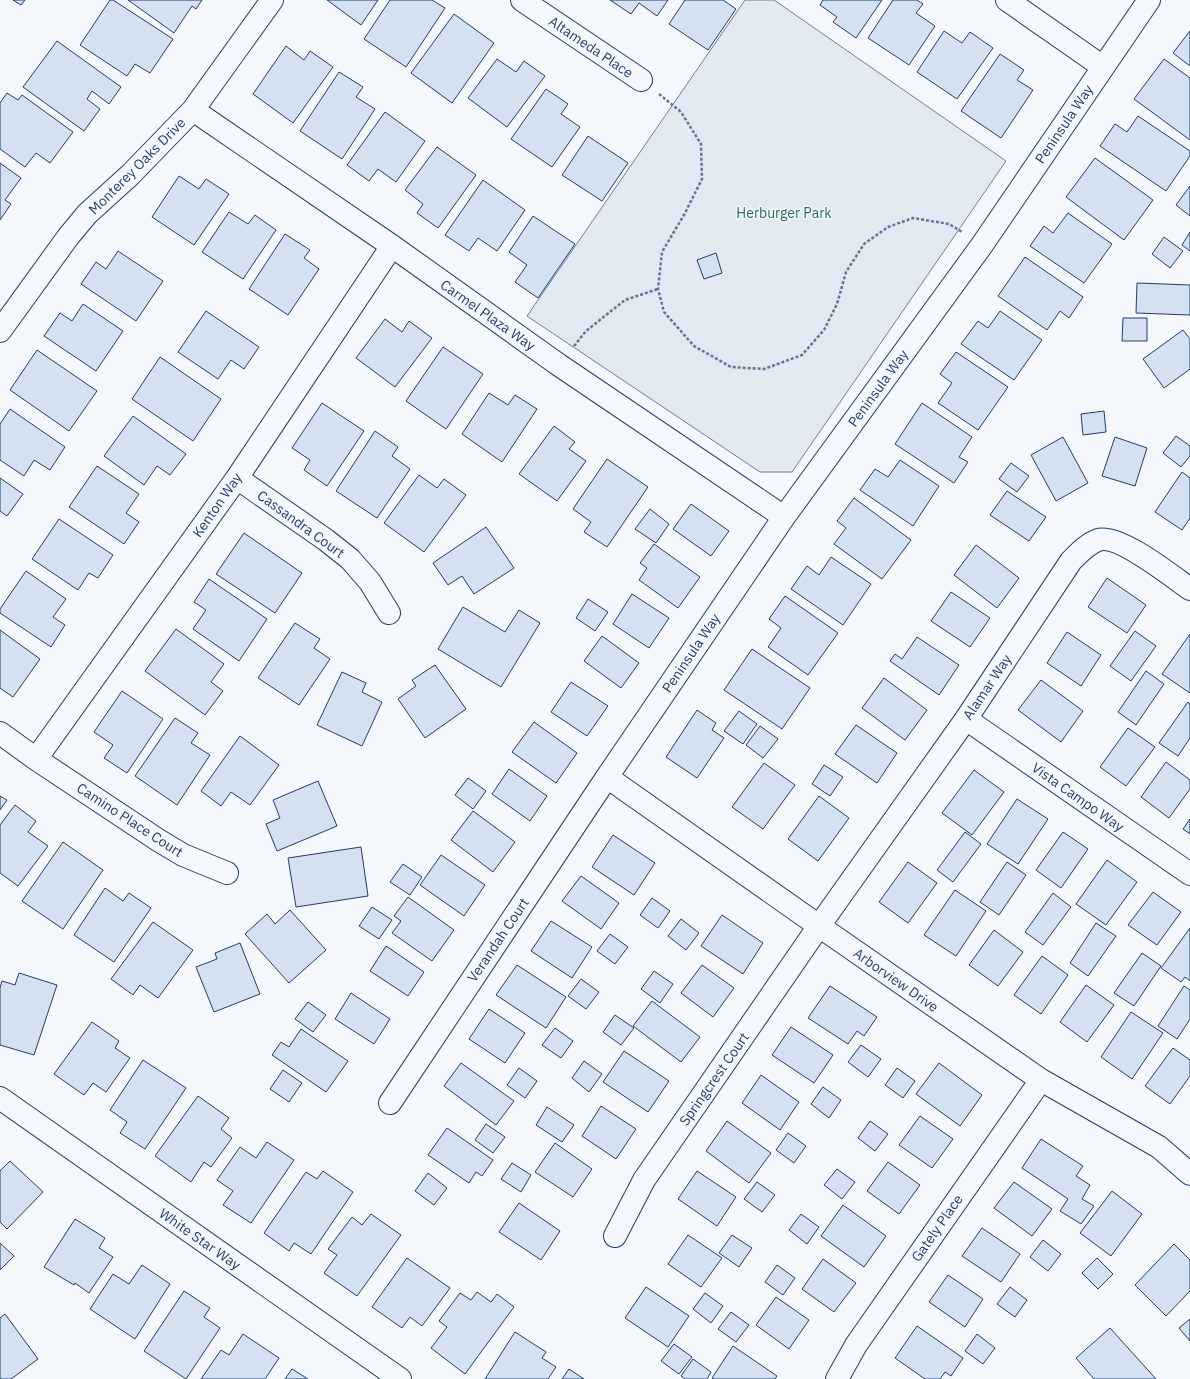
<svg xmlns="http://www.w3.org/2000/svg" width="1190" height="1379" viewBox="0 0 1190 1379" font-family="'IBM Plex Sans',sans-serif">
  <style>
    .green { fill: #e3e9f0; stroke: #687fa3 }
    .building { fill: #d5e0f0; stroke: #1d3f73 }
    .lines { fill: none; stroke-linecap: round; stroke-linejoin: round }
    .minor-casing { stroke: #1d3f73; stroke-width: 24 }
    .path { stroke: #5e769c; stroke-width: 2.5; stroke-dasharray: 3 2; stroke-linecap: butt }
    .minor { stroke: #f4f7fb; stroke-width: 22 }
    .labels { text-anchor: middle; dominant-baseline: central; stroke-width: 3; stroke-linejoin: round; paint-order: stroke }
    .street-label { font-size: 14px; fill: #1d3f73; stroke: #f4f7fb }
    .park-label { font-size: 14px; fill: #2c6c60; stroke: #f4f7fb }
  </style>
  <rect width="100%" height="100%" fill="#f4f7fb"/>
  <path class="green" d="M745,0H774L1006,161L792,472H760L527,316Z"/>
  <path class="building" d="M13,0H25L21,5Z
    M110,0H113L173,39L150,73L135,64L127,76L80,45Z
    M128,0H202L196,9L192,6L174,33Z
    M327,0H378L361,25Z
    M390,0H432L445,8L406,67L364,39Z
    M610,0H668L657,16L639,3L631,14Z
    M685,0H723L736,9L708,50L669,24Z
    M823,0H882L856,38L833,22L837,17L820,5Z
    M893,0H917L923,4L916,13L935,26L909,65L868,38Z
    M454,14L494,43L452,103L411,73Z
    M944,31L962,43L970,32L993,48L957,99L917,72Z
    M1190,31V66L1173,53Z
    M57,41L121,87L109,104L92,91L87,99L100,109L84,131L23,87Z
    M286,46L304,60L310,51L333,67L293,123L253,94Z
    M1000,54L1024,70L1017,80L1033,90L1001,138L961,111Z
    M497,59L516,72L524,61L545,76L507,127L468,98Z
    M1164,59L1190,78V140L1134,99Z
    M339,72L363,87L356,97L375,109L342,159L300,131Z
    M546,89L568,104L561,114L580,127L552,167L511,139Z
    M7,93L18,100L22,95L73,132L50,163L36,153L25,167L0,149V103Z
    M385,112L425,141L396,182L378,169L369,181L347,165Z
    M1138,116L1190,151V156L1166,191L1100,146L1115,124L1127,132Z
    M588,136L628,163L602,201L562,175Z
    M437,147L476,175L438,228L417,213L423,204L405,190Z
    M1095,158L1153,200L1124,240L1066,197Z
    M0,163L21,178L5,200L11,204L0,220Z
    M179,176L199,189L206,179L229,194L194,245L152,217Z
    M483,180L525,210L497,251L478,238L469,251L445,235Z
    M1190,186V216L1176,205Z
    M229,212L248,224L255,215L276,230L243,279L202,252Z
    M1068,213L1112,244L1084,283L1030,246L1044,226L1053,233Z
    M533,216L575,244L538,298L515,282L527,265L509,252Z
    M1190,232V251L1182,245Z
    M285,234L310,250L304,258L319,269L288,315L249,289Z
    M1164,237L1183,251L1170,268L1152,254Z
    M118,251L163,281L136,321L81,284L96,262L106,269Z
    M716,253L722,273L704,279L697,260Z
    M1025,257L1083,297L1069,318L1060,311L1047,330L998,296Z
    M1137,283L1190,285V315L1136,313Z
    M83,304L123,331L96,371L44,336L60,313L72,321Z
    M206,311L259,347L244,369L231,360L218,379L178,352Z
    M1000,311L1042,340L1014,380L961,344L978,321L988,328Z
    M1123,318H1147V341H1122Z
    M385,319L402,332L409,321L432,338L395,387L356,358Z
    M1183,330L1190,339V369L1164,388L1143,359Z
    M443,347L483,374L446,429L406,401Z
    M37,350L97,391L69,431L10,390Z
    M956,352L1008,387L978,430L938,403L952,383L940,374Z
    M160,357L221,399L193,441L132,399Z
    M489,393L508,405L515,395L537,409L502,462L462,434Z
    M322,403L364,431L327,486L304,470L310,460L292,448Z
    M922,403L972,437L959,457L968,462L954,483L895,444Z
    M10,409L65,447L50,470L34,460L24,476L0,460V424Z
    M1104,411L1106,432L1083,435L1081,414Z
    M133,416L186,454L170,475L157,466L144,485L104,456Z
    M554,426L575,442L569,449L586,461L557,501L519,474Z
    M375,431L398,447L392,456L410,469L377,518L336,491Z
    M1176,436L1190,446V456L1181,467L1163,453Z
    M1063,437L1088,483L1056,501L1031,455Z
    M1115,437L1147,448L1135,486L1102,476Z
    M607,459L648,487L607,547L584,532L591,522L573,509Z
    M900,460L939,486L913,526L860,490L875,469L888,477Z
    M1011,463L1029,476L1017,492L999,479Z
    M97,466L139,494L126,513L139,522L124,544L69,507Z
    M1182,472L1190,478V518L1182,530L1155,512Z
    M419,475L437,488L444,479L466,495L424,552L384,523Z
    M0,478L23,494L7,516L0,511Z
    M1007,491L1046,517L1029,541L990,515Z
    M854,498L911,540L882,579L834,544L846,528L837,521Z
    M691,504L729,531L711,556L673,529Z
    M650,509L669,524L656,543L635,529Z
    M59,519L113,555L98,578L89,573L78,590L32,559Z
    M486,527L514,568L474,594L462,576L448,585L433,563Z
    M244,533L302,573L275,613L216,574Z
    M654,544L700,577L678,608L639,580L647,568L640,563Z
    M976,545L1019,578L997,608L954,575Z
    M831,557L871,584L843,625L791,589L807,566L819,575Z
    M26,571L66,599L53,617L65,625L51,647L0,613V609Z
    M1107,578L1146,605L1127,633L1088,607Z
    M209,579L267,619L239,661L193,629L206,610L194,602Z
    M951,592L990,618L970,647L931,621Z
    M632,594L669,618L649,648L613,624Z
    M785,596L838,633L808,675L768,647L781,628L769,619Z
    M588,599L608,612L595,631L576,618Z
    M463,607L505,632L519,610L540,623L501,687L438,649Z
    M295,623L320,639L314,648L330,659L299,705L258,678Z
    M176,629L224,664L211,682L223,691L205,715L145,671Z
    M0,630L40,659L13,697L0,688Z
    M1135,631L1156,646L1131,681L1110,666Z
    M1067,632L1101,655L1081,686L1047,663Z
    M1190,634V693L1162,674Z
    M602,636L639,663L621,688L584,661Z
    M917,637L959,665L939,695L890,661L895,654L902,659Z
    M752,649L810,688L782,729L724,690Z
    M435,665L466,709L425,738L398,699L416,686L412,680Z
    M1146,671L1164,684L1136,725L1118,712Z
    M342,672L366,683L362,692L382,702L362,746L317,725Z
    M884,678L927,710L905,740L862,708Z
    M1041,680L1083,711L1061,742L1018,710Z
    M571,682L608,706L587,736L551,712Z
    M122,691L163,719L127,773L104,758L113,745L94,732Z
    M1188,702L1190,704V738L1178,756L1159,743Z
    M697,710L716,723L712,730L724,738L697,778L666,757Z
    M739,711L757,724L743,744L724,731Z
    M175,718L198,733L191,743L210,755L177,805L135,776Z
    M534,722L577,753L556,783L512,752Z
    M856,725L897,753L877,783L835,754Z
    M760,726L778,739L763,758L746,745Z
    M1128,728L1155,747L1126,786L1100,767Z
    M240,736L279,765L250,805L231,792L221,806L201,791Z
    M1166,762L1190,780V789L1169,818L1141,797Z
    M764,763L795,785L763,829L732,807Z
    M824,765L843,777L830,796L812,784Z
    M509,769L547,796L530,821L492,794Z
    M974,770L1004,792L972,835L942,813Z
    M468,778L486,791L473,809L455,795Z
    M318,781L337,826L277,851L266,824L280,818L273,800Z
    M0,796L7,800L0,810Z
    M819,796L849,818L818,861L788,839Z
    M1017,799L1048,819L1018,864L987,844Z
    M15,805L36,821L28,832L48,846L18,886L0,873V825Z
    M473,811L515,842L493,872L451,840Z
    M1190,819V834L1183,829Z
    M965,832L981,844L953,882L937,870Z
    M1063,832L1088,849L1061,888L1036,870Z
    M613,835L655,863L634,895L592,867Z
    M63,842L103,870L63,929L22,901Z
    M361,847L368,896L296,907L288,858Z
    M441,855L485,885L464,916L420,885Z
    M1107,860L1137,882L1106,925L1076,904Z
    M908,862L937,883L908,923L879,902Z
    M1007,862L1026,875L999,915L980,902Z
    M403,864L422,877L410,895L390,882Z
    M581,876L619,903L601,929L562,901Z
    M105,888L123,901L129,893L151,908L114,962L74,935Z
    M955,890L986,911L956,956L924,935Z
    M1153,892L1181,912L1157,945L1128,925Z
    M1053,893L1071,907L1043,945L1025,932Z
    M408,897L454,930L432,961L392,933L401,921L394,916Z
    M652,898L670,911L658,928L640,915Z
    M372,907L392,920L379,939L359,926Z
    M290,910L326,950L289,983L245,934L267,914L275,924Z
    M722,915L763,943L743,974L701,946Z
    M681,919L699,933L686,950L668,936Z
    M551,921L592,947L572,978L531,951Z
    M153,922L193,950L158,998L140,985L133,995L111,979Z
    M1096,923L1116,936L1088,976L1070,963Z
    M1190,928V981L1185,977L1181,982L1161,968Z
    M994,930L1023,952L998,986L969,965Z
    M610,934L628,947L615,964L597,951Z
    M240,943L260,994L214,1012L196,967L217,959L215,953Z
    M386,946L424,972L408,996L370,971Z
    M1142,953L1161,966L1134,1006L1114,993Z
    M1042,956L1068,975L1041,1014L1014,995Z
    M517,965L566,997L546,1028L496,995Z
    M702,965L734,988L713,1017L681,993Z
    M654,971L673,984L660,1003L641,989Z
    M19,973L57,985L34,1055L0,1045V988L2,981L15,985Z
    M581,979L599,992L586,1009L568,996Z
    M1086,985L1114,1005L1087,1042L1060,1022Z
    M830,986L877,1017L864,1036L857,1031L848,1044L808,1018Z
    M1184,986L1190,990V1019L1177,1039L1158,1026Z
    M351,993L390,1019L374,1044L335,1019Z
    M652,1001L700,1037L681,1062L633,1026Z
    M308,1002L326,1015L313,1032L295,1019Z
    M489,1009L525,1033L505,1063L469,1039Z
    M1131,1012L1163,1033L1132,1079L1101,1057Z
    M615,1015L634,1028L621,1045L603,1032Z
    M92,1022L119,1041L115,1048L130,1058L106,1092L93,1083L84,1095L54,1074Z
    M791,1027L833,1055L814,1083L772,1055Z
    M555,1028L573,1041L561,1058L542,1045Z
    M301,1029L348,1061L326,1092L272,1055L281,1042L289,1047Z
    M861,1045L881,1059L868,1077L848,1062Z
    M1173,1048L1190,1060V1076L1170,1104L1145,1086Z
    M624,1051L669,1081L648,1112L603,1082Z
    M143,1060L186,1088L145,1149L120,1133L127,1122L110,1110Z
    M584,1061L602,1074L589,1092L572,1078Z
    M461,1063L514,1101L496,1125L444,1086Z
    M939,1063L982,1095L960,1126L916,1094Z
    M519,1068L537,1081L525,1098L507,1085Z
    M897,1068L915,1081L903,1098L885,1085Z
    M283,1070L302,1083L289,1102L270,1089Z
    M761,1075L799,1102L780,1130L742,1103Z
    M823,1087L841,1100L829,1118L811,1104Z
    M198,1096L229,1118L221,1129L232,1138L211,1167L204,1162L191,1182L155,1156Z
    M601,1106L636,1129L616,1159L582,1136Z
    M547,1107L574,1125L562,1142L536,1125Z
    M920,1116L953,1139L932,1168L899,1145Z
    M727,1121L771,1153L749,1183L706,1151Z
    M870,1121L888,1134L875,1151L858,1138Z
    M486,1124L505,1137L493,1153L475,1140Z
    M447,1128L493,1160L482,1176L476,1172L469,1183L428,1155Z
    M788,1133L806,1146L794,1163L776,1150Z
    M1041,1139L1083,1166L1076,1176L1090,1185L1082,1199L1094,1206L1081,1224L1060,1211L1068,1199L1022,1168Z
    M267,1142L294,1160L251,1223L223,1205L233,1191L217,1180L240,1147L256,1158Z
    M555,1143L592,1169L573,1197L535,1172Z
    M10,1161L43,1192L7,1229L0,1222V1171Z
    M888,1162L920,1185L899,1214L867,1191Z
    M512,1163L531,1175L521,1192L501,1179Z
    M837,1169L855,1182L842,1199L824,1185Z
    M323,1171L353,1192L311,1254L294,1243L289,1251L264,1233L306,1172L317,1179Z
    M697,1171L736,1197L717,1226L678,1199Z
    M428,1173L447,1188L434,1205L415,1191Z
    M757,1182L775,1195L762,1212L744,1199Z
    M1014,1182L1052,1209L1032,1236L994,1208Z
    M1112,1191L1142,1214L1111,1256L1080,1233Z
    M519,1203L560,1231L541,1260L499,1232Z
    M843,1205L886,1236L864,1267L821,1236Z
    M371,1214L401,1235L357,1296L324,1273L337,1255L328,1249L352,1217L362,1225Z
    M801,1214L819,1227L807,1244L789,1230Z
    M75,1219L105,1238L99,1248L113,1257L89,1293L75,1283L74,1285L44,1267Z
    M982,1228L1020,1254L1001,1282L962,1256Z
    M688,1235L722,1258L701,1287L668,1264Z
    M732,1235L752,1248L739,1267L719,1253Z
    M1043,1240L1061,1254L1048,1271L1030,1257Z
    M0,1243L14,1256L0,1270Z
    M1174,1244L1190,1260V1291L1166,1316L1135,1285Z
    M407,1258L450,1288L422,1326L410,1317L402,1328L372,1307Z
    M1097,1258L1113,1274L1098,1289L1082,1273Z
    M823,1259L856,1283L834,1312L802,1289Z
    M142,1265L170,1284L135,1339L90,1309L113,1274L129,1284Z
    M777,1265L795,1278L783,1295L765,1282Z
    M948,1275L983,1299L965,1327L929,1302Z
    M646,1287L689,1316L668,1347L625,1318Z
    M1010,1287L1027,1300L1015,1317L997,1304Z
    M184,1291L210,1308L204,1317L220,1328L186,1379L144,1351Z
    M477,1292L491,1302L497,1294L514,1307L465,1374L431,1348L447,1327L439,1321L460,1293L471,1300Z
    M705,1293L723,1306L711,1323L693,1309Z
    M776,1297L809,1320L789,1349L756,1325Z
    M731,1312L749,1325L736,1342L718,1329Z
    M5,1314L38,1359L11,1379H0V1318Z
    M1190,1319V1341L1179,1328Z
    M917,1326L963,1358L951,1376L945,1372L940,1379H925L895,1358Z
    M1110,1328L1156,1379H1094L1076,1358Z
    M515,1332L546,1352L542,1358L556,1367L548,1379H485Z
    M243,1334L279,1358L265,1379H201L221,1350L229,1355Z
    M977,1334L995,1348L983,1364L965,1351Z
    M674,1344L692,1357L679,1374L661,1361Z
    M733,1346L777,1376L775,1379H714L712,1378Z
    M693,1359L711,1372L707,1379H685L681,1376Z
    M292,1369L308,1379H285Z
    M569,1369L584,1379H562Z"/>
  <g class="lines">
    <g class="minor-casing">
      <path id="minor" d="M522,0L641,80
        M1007,0L1103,67
        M193,110L392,246L559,365L784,517
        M0,331L68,237L87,214L130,175L193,110L272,0
        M237,478L326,540L350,559L370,582L389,613
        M966,719L1190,874
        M0,733L36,759L158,840L183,855L227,873
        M36,759L237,478L392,246
        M607,777L819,926L1041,1080L1159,1147L1190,1174
        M0,1098L400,1379
        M390,1103L607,777L784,517L982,245L1149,0
        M615,1236L644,1180L819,926L966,719L1071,561C1079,553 1087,544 1098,540C1118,533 1173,577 1190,589
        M837,1379L856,1345L1041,1080"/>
    </g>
    <path class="path" d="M659,94L681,112L701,144L702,179L684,215L662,252L658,289L664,312L694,346L731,367L764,369L802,355L824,330L837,304L846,272L864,244L888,227L913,218L949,224L962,232
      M574,346L586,331L625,300L658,289"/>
    <use href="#minor" class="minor"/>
  </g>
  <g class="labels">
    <g class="street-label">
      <text transform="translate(591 47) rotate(34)">Altameda Place</text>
      <text transform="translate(1064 124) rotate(-56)">Peninsula Way</text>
      <text transform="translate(137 166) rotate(-45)">Monterey Oaks Drive</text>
      <text transform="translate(488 315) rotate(35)">Carmel Plaza Way</text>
      <text transform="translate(878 388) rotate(-54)">Peninsula Way</text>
      <text transform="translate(217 505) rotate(-55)">Kenton Way</text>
      <text transform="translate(301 524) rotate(36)">Cassandra Court</text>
      <text transform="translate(691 653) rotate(-56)">Peninsula Way</text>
      <text transform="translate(987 687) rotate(-56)">Alamar Way</text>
      <text transform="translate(1078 797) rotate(35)">Vista Campo Way</text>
      <text transform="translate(130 820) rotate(33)">Camino Place Court</text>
      <text transform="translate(498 940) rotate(-56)">Verandah Court</text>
      <text transform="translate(896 980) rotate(35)">Arborview Drive</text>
      <text transform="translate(714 1079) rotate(-55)">Springcrest Court</text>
      <text transform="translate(937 1228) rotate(-55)">Gately Place</text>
      <text transform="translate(200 1239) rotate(35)">White Star Way</text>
    </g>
    <g class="park-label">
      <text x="784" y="213">Herburger Park</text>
    </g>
  </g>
</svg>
